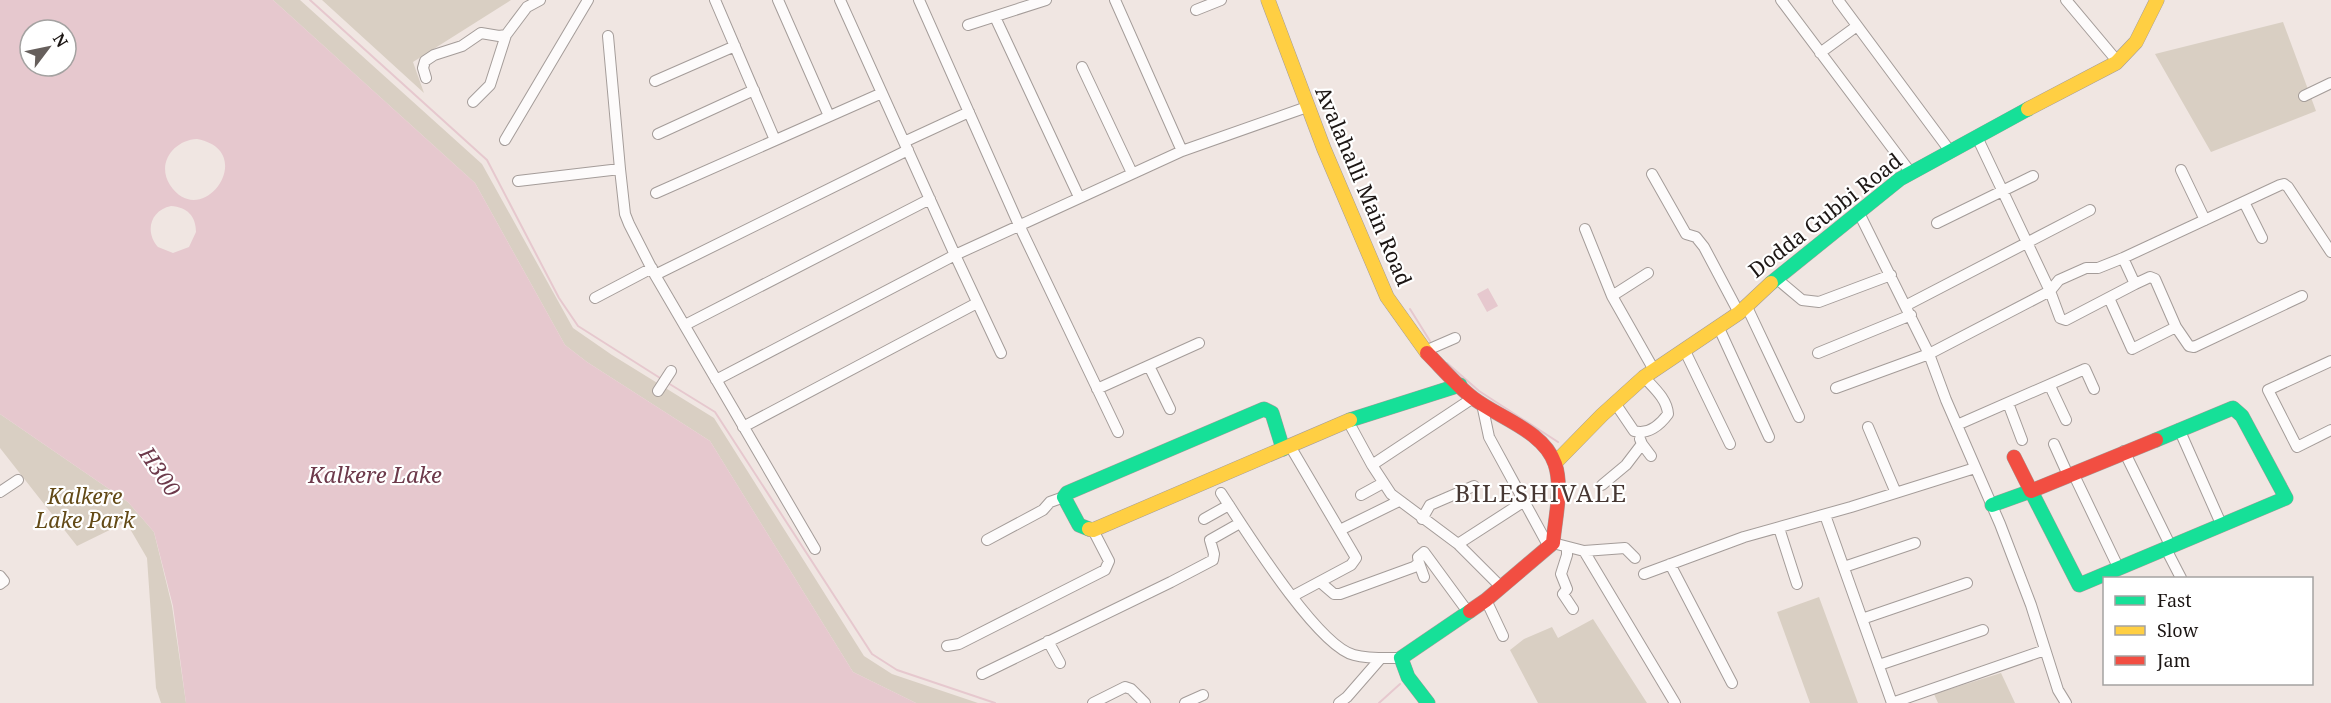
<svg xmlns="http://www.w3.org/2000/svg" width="2331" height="703" viewBox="0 0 2331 703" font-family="'Noto Serif',serif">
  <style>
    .green { fill: #d9cfc3 }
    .water { fill: #e6c8ce; fill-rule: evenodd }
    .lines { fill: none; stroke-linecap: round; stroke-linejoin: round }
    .stream { stroke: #e6c8ce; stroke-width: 2 }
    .street-casing { stroke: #a49c99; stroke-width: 12 }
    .fast-casing { stroke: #a49c99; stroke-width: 15 }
    .slow-casing { stroke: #a49c99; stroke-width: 15 }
    .jam-casing { stroke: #a49c99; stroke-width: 15 }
    .street { stroke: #fdfbfb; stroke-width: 10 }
    .fast { stroke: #16e098; stroke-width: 14 }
    .slow { stroke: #ffcf43; stroke-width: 14 }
    .jam { stroke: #f24e42; stroke-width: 14 }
    .labels { text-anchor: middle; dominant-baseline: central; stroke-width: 4.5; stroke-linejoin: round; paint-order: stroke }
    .street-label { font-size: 21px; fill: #1c1614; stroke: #fff }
    .park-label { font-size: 21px; font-style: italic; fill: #634a17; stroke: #fff }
    .water-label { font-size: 22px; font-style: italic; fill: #6d3a4b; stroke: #fff }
    .quarter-label { font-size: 24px; letter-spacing: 1.5px; fill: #473833; stroke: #fff }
  </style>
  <rect width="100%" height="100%" fill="#f0e6e2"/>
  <path class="green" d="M273,0H300L482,164L573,328L612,355L714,418L864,656L892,674L978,703H916L853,672L710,441L587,362L565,345L475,183Z
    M322,0H511L413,62L424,93Z
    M2283,22L2316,111L2211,152L2155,54Z
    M0,414L128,502L154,532L172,606L186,703H161L156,688L147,558L126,522L77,546L0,448Z
    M1819,597L1858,703H1810L1777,612Z
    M1593,619L1647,703H1538L1510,650L1524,639L1552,627L1558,638Z
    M2001,673L2015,703H1938L1934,694Z"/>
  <path class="water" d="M0,0H273L475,183L565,345L587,362L710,441L853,672L916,703H186L173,606L154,532L128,502L0,414ZM30,30H66V66H30ZM197,139C260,151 202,233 170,185C156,163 174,140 197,139ZM171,206C187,207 196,216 196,232L189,247L173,253L158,247C144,231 151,210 171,206Z
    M1488,288L1498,306L1487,312L1477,294Z"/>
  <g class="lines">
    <path class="stream" d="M310,0L487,160L559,298L578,326L660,378
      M1410,309L1430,341
      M1447,363L1479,391L1558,442
      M668,383L715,412L872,654L897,670L995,703
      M1379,703L1400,684"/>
    <g class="street-casing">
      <path id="street" d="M715,0L775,140
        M778,0L829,116
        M840,0L955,255L1182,151L1307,107
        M919,0L1019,225L1118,432
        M1115,0L1182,151
        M1781,0L1911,173
        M1838,0L1950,151
        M2066,0L2118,62
        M1196,10L1221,0
        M995,17L1079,197
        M968,25L1046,0
        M608,36L620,169L625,214L629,224L655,275L815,549
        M1820,53L1857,26
        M1082,67L1132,173
        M426,78L423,68L425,61L434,55L462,46L481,33L499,36L506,35
        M655,81L735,46
        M2304,96L2331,83
        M473,102L490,85L506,35L527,7L540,0
        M658,134L754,90
        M1977,137L2050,291L2060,318L2066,320L2135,284
        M505,140L588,0
        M904,142L969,112
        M2181,170L2205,220
        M1652,174L1686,234L1696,237L1704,247L1739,313
        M518,181L620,169
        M656,193L882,93
        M2244,202L2262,238
        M1858,211L1929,354L1946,400L2000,524L2031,605L2058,690L2066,703
        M1937,223L2033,176
        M1585,229L1612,296L1654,370
        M2123,258L2135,284L2150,277L2155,279L2176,327L2189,346L2194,347L2302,296
        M655,275L908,150
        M1777,279L1802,300L1819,302L1891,275
        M1612,296L1648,273
        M595,298L652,268
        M2109,298L2132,349L2176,327
        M1746,305L1799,417
        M1907,305L2090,210
        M685,325L930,199
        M1718,326L1769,437
        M1684,349L1730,444
        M1425,351L1455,338
        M1818,353L1911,315
        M2331,361L2268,390L2297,447L2331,430
        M1149,366L1170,409
        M716,380L955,255L1001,353
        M2050,386L2066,420
        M1836,388L1929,354L2050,291L2059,280L2086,268H2098L2123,258L2280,185L2284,184L2288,187L2331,252
        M1097,389L1199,343
        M658,391L671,371
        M1615,403L1634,431C1648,435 1660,425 1668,414C1667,399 1654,388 1644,377
        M2008,403L2022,440
        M1482,404L1489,437L1549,547
        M1348,421L1372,465L1391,494L1458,544L1500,586
        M1957,425L2085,369L2094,389
        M743,427L977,303
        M1868,427L1896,493
        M2179,429L2222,526
        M1640,439L1642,444L1651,456
        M2054,444L2068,475
        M1290,446L1356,558L1351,565L1293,596
        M2124,451L2171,547
        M1372,465L1473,398
        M2073,473L2119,569
        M1602,485L1626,465L1642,444
        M0,492L18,480
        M1221,493C1244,528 1317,646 1354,655C1369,659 1386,658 1401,658
        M1361,495L1383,483
        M1825,515L1892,703
        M1204,519L1229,505
        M1422,519L1430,505L1474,486
        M1779,528L1797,584
        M1340,530L1399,501
        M987,540L1043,510L1050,502L1064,497
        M1553,543L1584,551L1675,703
        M1458,544L1523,502
        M1567,547V555L1561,574L1567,589L1563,594L1573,609
        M2166,549L2181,578
        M1584,551L1625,548L1635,558
        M1419,563L1424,577
        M1670,564L1732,683
        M1844,567L1915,543
        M1644,574L1744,537L1851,507L1975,468
        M0,576L4,581L0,584
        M1320,582L1334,594H1340L1414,567L1419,563L1418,557L1424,552L1468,612
        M1486,600L1503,636
        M1862,619L1967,583
        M1048,641L1060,663
        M947,646L959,644L1105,570L1109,561L1093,530
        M1879,665L1983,630
        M982,674L1171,582L1213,560L1214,554L1210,540L1240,523
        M1093,703L1125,687L1131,689L1145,703
        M1185,703L1203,695
        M1339,703L1347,697L1381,658
        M1892,703L2045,650"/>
    </g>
    <g class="fast-casing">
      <path id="fast" d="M1771,283L1900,179L2028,109
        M1350,420L1460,385
        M1992,505L2031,491L2079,585L2286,498L2242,416L2233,408L2156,440
        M1089,529L1079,525L1064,497L1067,493L1264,409L1272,413L1283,449
        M1428,703L1408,677L1401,658L1470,611"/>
    </g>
    <g class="slow-casing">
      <path id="slow" d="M1268,0L1324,149L1387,297L1427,353
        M2028,109L2116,63L2136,42L2157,0
        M1555,463L1602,415L1644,377L1739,313L1771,283
        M1089,529L1093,530L1350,420"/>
    </g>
    <g class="jam-casing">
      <path id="jam" d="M1427,353C1442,368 1457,386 1473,398C1499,418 1544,431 1555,464C1563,488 1555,518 1553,543L1486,600L1470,611
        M2014,457L2031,491L2156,440"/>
    </g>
    <use href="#street" class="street"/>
    <use href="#fast" class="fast"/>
    <use href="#slow" class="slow"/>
    <use href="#jam" class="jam"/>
  </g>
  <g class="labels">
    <g class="street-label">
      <text transform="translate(1364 186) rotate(67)">Avalahalli Main Road</text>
      <text transform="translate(1825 215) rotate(-38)">Dodda Gubbi Road</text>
    </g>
    <g class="park-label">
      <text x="85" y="496">Kalkere<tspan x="85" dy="24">Lake Park</tspan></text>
    </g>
    <g class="water-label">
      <text transform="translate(161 471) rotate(56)">H300</text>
      <text x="375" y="474">Kalkere Lake</text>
    </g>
    <g class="quarter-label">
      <text x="1541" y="492">BILESHIVALE</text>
    </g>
  </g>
  <rect x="2103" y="577" width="210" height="108" fill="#ffffff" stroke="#a4a2a1" stroke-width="1.5"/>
  <rect x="2115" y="596" width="30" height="9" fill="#16e098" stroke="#a4a2a1" stroke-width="1.5"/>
  <text x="2157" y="607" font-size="18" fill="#1c1614">Fast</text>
  <rect x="2115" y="626" width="30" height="9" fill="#ffcf43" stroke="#a4a2a1" stroke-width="1.5"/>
  <text x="2157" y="637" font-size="18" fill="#1c1614">Slow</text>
  <rect x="2115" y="656" width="30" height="9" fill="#f24e42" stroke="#a4a2a1" stroke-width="1.5"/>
  <text x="2157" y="667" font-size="18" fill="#1c1614">Jam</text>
  <g transform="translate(48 48) rotate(58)"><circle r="28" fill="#ffffff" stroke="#a4a2a1" stroke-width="1.5"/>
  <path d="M0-4.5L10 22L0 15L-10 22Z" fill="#665f5c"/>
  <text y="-9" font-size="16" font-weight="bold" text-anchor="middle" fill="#1c1614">N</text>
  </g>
</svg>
